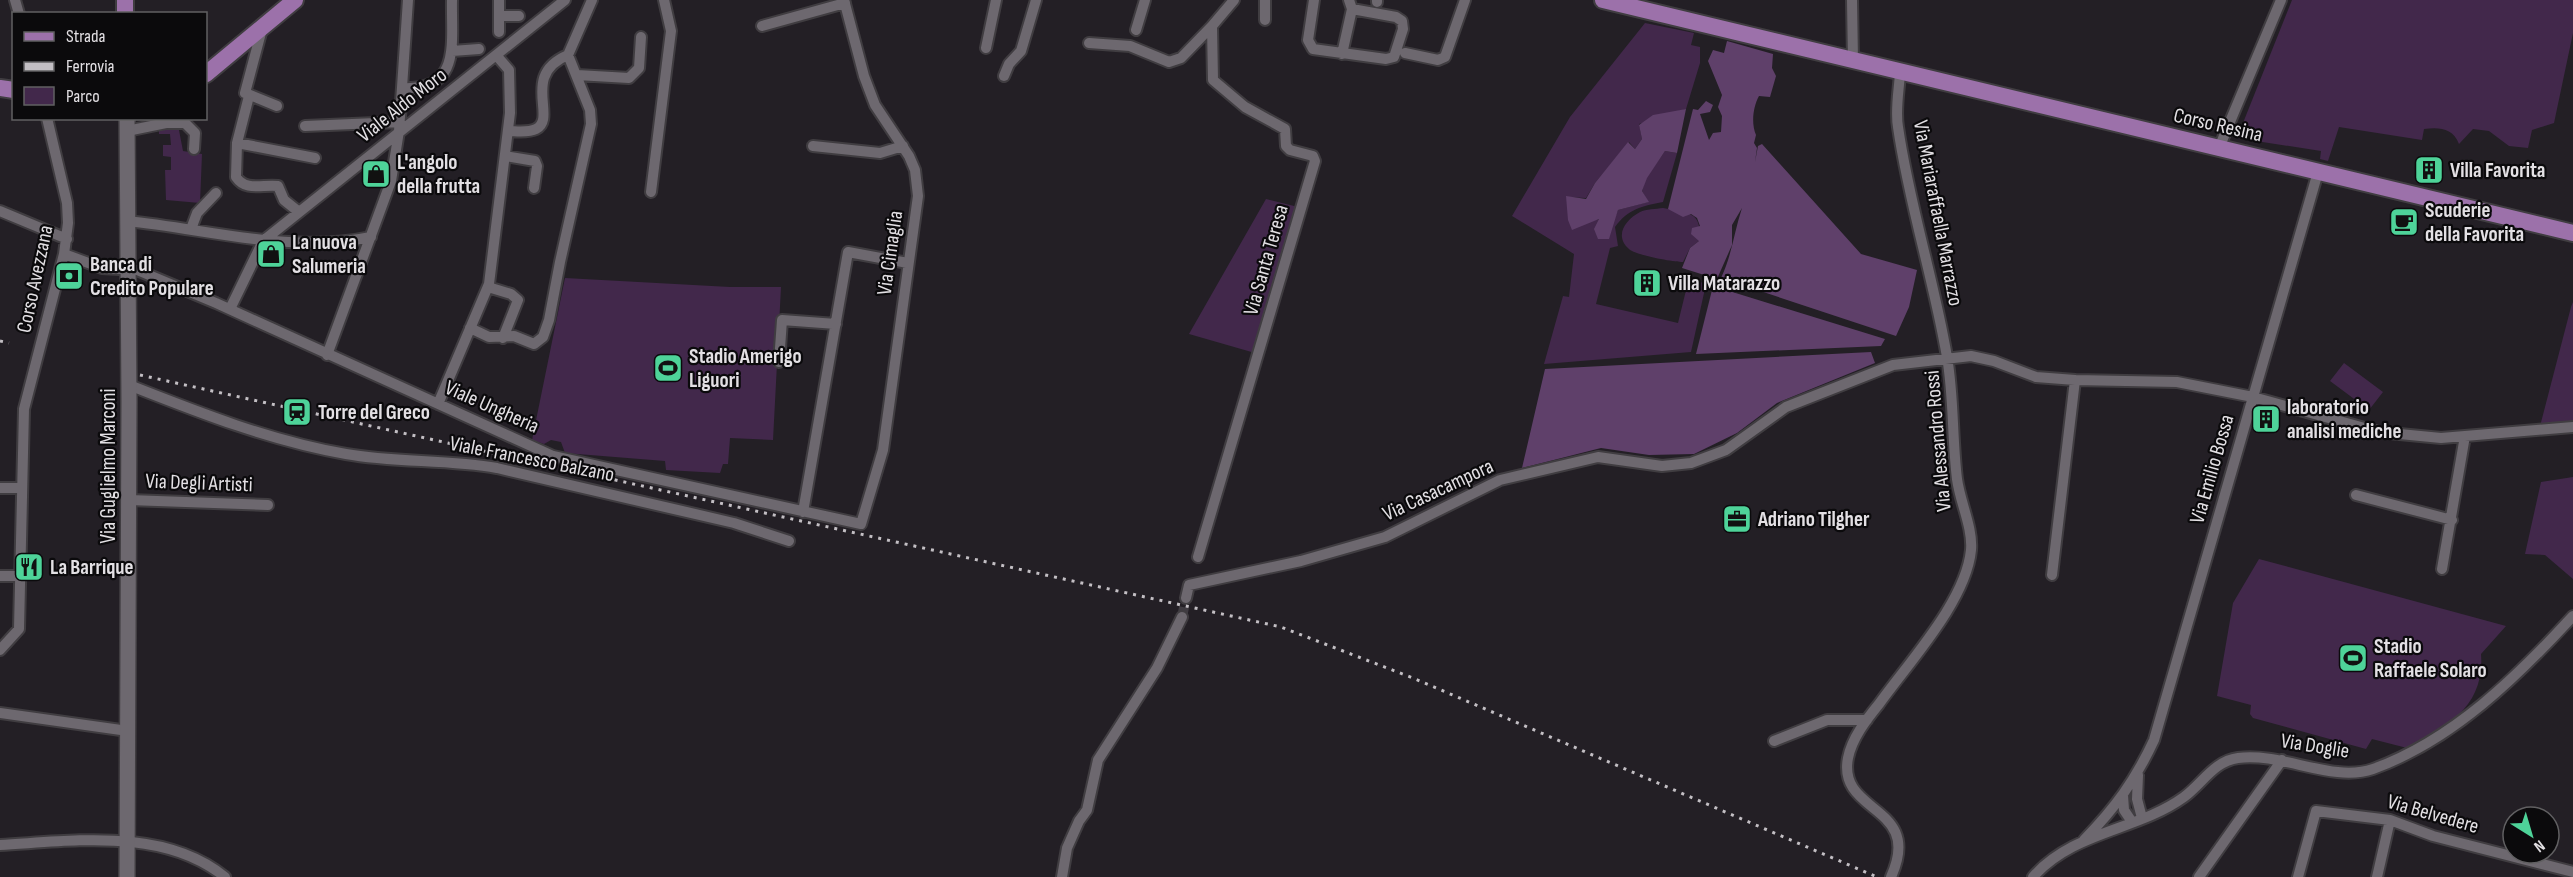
<svg xmlns="http://www.w3.org/2000/svg" width="2573" height="877" viewBox="0 0 2573 877" font-family="'Sofia Sans Condensed',sans-serif">
  <style>
    .green { fill: #42284b }
    .forest { fill: #5f406a }
    .lines { fill: none; stroke-linecap: round; stroke-linejoin: round }
    .street-tunnel { stroke: #403c42; stroke-width: 10; stroke-dasharray: 10 5; stroke-linecap: butt }
    .street-casing { stroke: #403d41; stroke-width: 14 }
    .secondary-casing { stroke: #403d41; stroke-width: 18 }
    .primary-casing { stroke: #403d41; stroke-width: 20 }
    .street { stroke: #6d686f; stroke-width: 10 }
    .secondary { stroke: #6d686f; stroke-width: 15 }
    .primary { stroke: #9c71aa; stroke-width: 16 }
    .rail { stroke: #c3bfc4; stroke-width: 3; stroke-dasharray: 3 6; stroke-linecap: butt }
    .labels { text-anchor: middle; dominant-baseline: central; stroke-width: 4.5; stroke-linejoin: round; paint-order: stroke }
    .street-label { font-size: 21px; fill: #e3e0e4; stroke: #0b0a0c }
    .poi-label { font-size: 21px; font-weight: bold; fill: #e3e0e4; stroke: #0b0a0c; text-anchor: start }
  </style>
  <rect width="100%" height="100%" fill="#231f25"/>
  <path class="green" d="M2292,0H2573V33L2554,123L2532,130L2528,148L2509,146L2489,131L2473,129L2459,144C2453,128 2439,127 2424,129L2422,140L2339,127L2328,161L2320,159L2321,151L2237,138Z
    M1645,23L1694,33L1691,45L1700,47V63L1686,109L1639,124L1642,139L1635,149L1629,142L1595,183L1586,198L1566,197L1591,221L1600,219L1611,228L1618,210L1648,202L1642,191L1646,178L1665,151L1677,153L1663,202C1642,206 1628,209 1615,227L1618,246L1610,248L1596,304L1678,323L1689,278L1706,284L1691,352L1544,364L1563,296L1569,297L1574,254L1512,216L1570,117Z
    M178,125L183,151L202,154L200,203L166,200L165,170H171V157L163,156V145H171L170,134H159V129Z
    M1266,199L1298,207L1255,353L1189,334Z
    M1663,208C1688,213 1703,211 1699,241L1690,248L1683,262C1673,262 1635,255 1629,249C1614,236 1625,220 1640,212C1646,209 1656,209 1663,208Z
    M565,278L730,287H781L773,440L730,438L728,464H723L720,473L666,470L665,461L565,453L561,442L551,440L544,444L532,440Z
    M2573,302V425L2539,430L2571,307Z
    M2344,363L2383,392L2369,410L2330,381Z
    M2573,477V579L2545,555L2525,554L2541,482Z
    M2259,559L2506,626L2481,654C2485,706 2448,727 2407,748L2372,739L2366,749L2253,718L2250,714L2251,705L2217,696L2233,603Z"/>
  <path class="forest" d="M1727,41L1773,54L1772,68L1776,76L1770,97L1759,96C1753,107 1751,123 1756,135L1754,143L1757,148L1755,162L1758,146L1762,144L1861,254L1917,270L1909,307L1896,336L1721,278C1732,255 1734,232 1742,208L1732,225V245L1717,279L1682,268L1690,248L1699,241L1691,234L1692,228L1700,226L1697,218L1691,214L1683,217L1668,209L1693,109L1698,110L1706,101L1713,105L1710,112L1700,114L1709,140L1713,133L1721,132L1722,116L1718,107L1722,95L1708,61L1713,50L1724,53Z
    M1686,109L1677,153L1665,151L1647,178L1642,191L1649,202L1618,210L1609,239H1598L1594,229L1599,219L1572,230L1568,220L1566,196L1586,199L1595,183L1628,142L1635,149L1642,139L1639,125L1653,115Z
    M1713,286L1885,339L1881,346L1696,354Z
    M1871,352L1875,363L1777,403L1737,433L1694,454L1649,455L1601,448L1522,468L1545,369Z"/>
  <g class="lines">
    <path class="street-tunnel" d="M1182,617L1186,598"/>
    <g class="street-casing">
      <path id="street" d="M15,0L19,14
        M499,0V32
        M1265,0V20
        M1314,0L1308,40L1313,49L1386,59L1394,57L1403,29L1402,21L1396,17L1352,9
        M1852,0L1853,61
        M1377,2V0
        M499,16H519
        M762,26L845,3
        M262,29L245,93L277,106
        M1136,30L1145,0
        M1089,43L1130,46L1169,62L1181,58L1212,26
        M986,48L996,0
        M452,51L479,49
        M1405,53L1438,60L1445,57L1465,0
        M1342,54L1352,9L1349,0
        M577,75L629,78L639,68L641,37
        M1004,76L1009,64L1021,51L1036,0
        M402,88C462,91 451,43 452,0
        M249,96L237,143L236,177C246,192 263,184 278,186L284,200L299,212
        M305,126L400,122
        M127,131L166,123H185L195,133L194,149
        M508,131C516,131 528,133 536,129C558,118 520,75 568,55
        M237,143L315,158
        M813,146L880,153L903,146
        M2219,148L2281,0
        M505,156L535,161L537,166L534,188
        M651,192L671,31L664,0
        M0,211L67,239
        M127,221C208,229 290,254 371,237
        M191,229L197,213L216,193
        M64,254L102,268L137,270L216,303L553,456L861,524L883,450L918,196L915,170L909,156L875,105L864,76L844,0
        M488,287L511,294L518,300L503,338
        M230,309L263,241L565,0
        M470,328L489,337L514,336L534,344L543,337L549,320L560,262L591,124L590,110L568,55L592,0
        M327,355L391,181L399,131L408,0
        M779,362L782,320L836,324
        M129,385C200,413 271,441 346,454C396,463 447,459 497,468L734,523L789,541
        M438,404L489,284L510,113L509,70L496,55
        M0,488H21
        M2356,495L2452,520
        M129,500L268,505
        M803,512L848,252L908,263
        M1198,557L1315,161L1313,156L1290,150L1286,146L1285,129L1245,107L1213,80L1212,26L1234,0
        M2442,569L2465,436
        M2052,575L2075,380
        M0,576H20
        M1186,598L1189,585L1301,561L1385,537L1500,480L1598,457L1662,466L1691,463L1726,450L1786,407L1893,365L1971,356L1994,361L2036,377L2075,380L2177,382L2253,397L2379,432L2441,438L2573,427
        M0,650L19,629L24,409L64,254L68,223L67,203L47,118
        M0,713L128,731
        M1774,741L1827,720H1867
        M2138,775L2137,799L2142,818
        M2123,795L2124,810L2132,822
        M2084,840C2115,808 2135,781 2154,740L2318,172
        M0,845C73,841 164,827 225,877
        M1062,877L1067,848L1079,821L1087,810L1098,760L1157,668L1182,617
        M1891,877C1924,804 1837,815 1848,758C1852,738 1866,720 1879,704C1909,662 1966,601 1971,550C1973,528 1960,502 1957,479C1952,439 1954,397 1947,357C1934,280 1909,204 1898,127C1895,110 1899,90 1900,73
        M2033,877C2073,831 2137,831 2184,797C2202,784 2214,761 2238,758C2282,752 2332,783 2373,769C2453,740 2517,677 2573,616
        M2199,877L2282,760
        M2298,877L2316,811L2390,820L2433,836L2573,872
        M2377,877L2390,820"/>
    </g>
    <g class="secondary-casing">
      <path id="secondary" d="M127,118L129,401L127,877"/>
    </g>
    <g class="primary-casing">
      <path id="primary" d="M125,0V14
        M1603,0L2573,233
        M206,74L295,0
        M0,88L14,90"/>
    </g>
    <use href="#street" class="street"/>
    <use href="#secondary" class="secondary"/>
    <use href="#primary" class="primary"/>
    <path class="rail" d="M0,341L9,343
      M140,375L1281,627L1413,678L1877,877"/>
  </g>
  <defs>
    <g id="building-square" transform="scale(1.5)"><rect x="-9" y="-9" width="18" height="18" rx="4" fill="#4ed399" stroke="#0b0a0c"/><path d="M-4-6H4V6H1V3H-1V6H-4ZM-2.5-4.3h1.7v1.8h-1.7ZM.8-4.3h1.7v1.8H.8ZM-2.5-1h1.7V.8h-1.7ZM.8-1h1.7V.8H.8Z" fill="#111"/></g>
    <g id="shop-square" transform="scale(1.5)"><rect x="-9" y="-9" width="18" height="18" rx="4" fill="#4ed399" stroke="#0b0a0c"/><path d="M-5-2.5h2.3a2.7 3.5 0 0 1 5.4 0H5L5.5 6h-11ZM-1.5-2.5h3a1.5 2.3 0 0 0-3 0Z" fill="#111"/></g>
    <g id="cafe-square" transform="scale(1.5)"><rect x="-9" y="-9" width="18" height="18" rx="4" fill="#4ed399" stroke="#0b0a0c"/><path d="M-5.5-4.5H6V0H3Q3 3.5 0 3.5H-2.5Q-5.5 3.5-5.5 0ZM3-3.2v2h1.7v-2ZM-6 4.5H4V6H-6Z" fill="#111"/></g>
    <g id="bank-square" transform="scale(1.5)"><rect x="-9" y="-9" width="18" height="18" rx="4" fill="#4ed399" stroke="#0b0a0c"/><path d="M-6-4H6V4H-6ZM0-2.3a2.3 2.3 0 1 0 0 4.6a2.3 2.3 0 1 0 0-4.6Z" fill="#111"/></g>
    <g id="stadium-square" transform="scale(1.5)"><rect x="-9" y="-9" width="18" height="18" rx="4" fill="#4ed399" stroke="#0b0a0c"/><path d="M0-5a6.5 5 0 1 0 0 10a6.5 5 0 1 0 0-10ZM-3.5-1.8h7v3.6h-7Z" fill="#111"/></g>
    <g id="station-square" transform="scale(1.5)"><rect x="-9" y="-9" width="18" height="18" rx="4" fill="#4ed399" stroke="#0b0a0c"/><path d="M-3-6H3Q5-6 5-4V2Q5 4 3 4L4.5 6H3L1.5 4h-3L-3 6H-4.5L-3 4Q-5 4-5 2V-4Q-5-6-3-6ZM-3.5-4v3h7v-3ZM-3.5 1v1.5H-2V1ZM2 1v1.5H3.5V1Z" fill="#111"/></g>
    <g id="office-square" transform="scale(1.5)"><rect x="-9" y="-9" width="18" height="18" rx="4" fill="#4ed399" stroke="#0b0a0c"/><path d="M-6-3h4V-5.5h4V-3h4V5H-6ZM-1-4.5V-3h2v-1.5ZM-6 0V1H6V0Z" fill="#111"/></g>
    <g id="restaurant-square" transform="scale(1.5)"><rect x="-9" y="-9" width="18" height="18" rx="4" fill="#4ed399" stroke="#0b0a0c"/><path d="M-5-6h1v4h1v-4h1v4h1v-4h1v5L-1.5 .5V6h-2V.5L-5-1ZM5-6V6H3V1.5H1.5Q1.5-4 5-6Z" fill="#111"/></g>
  </defs>
  <g fill-rule="evenodd">
    <use href="#building-square" x="2429" y="170"/>
    <use href="#shop-square" x="376" y="174"/>
    <use href="#cafe-square" x="2404" y="222"/>
    <use href="#shop-square" x="271" y="254"/>
    <use href="#bank-square" x="69" y="276"/>
    <use href="#building-square" x="1647" y="283"/>
    <use href="#stadium-square" x="668" y="368"/>
    <use href="#station-square" x="297" y="412"/>
    <use href="#building-square" x="2266" y="419"/>
    <use href="#office-square" x="1737" y="519"/>
    <use href="#restaurant-square" x="29" y="567"/>
    <use href="#stadium-square" x="2353" y="658"/>
  </g>
  <g class="labels">
    <g class="street-label">
      <text transform="translate(402 105) rotate(-38)">Viale Aldo Moro</text>
      <text transform="translate(2218 125) rotate(13)">Corso Resina</text>
      <text transform="translate(1938 213) rotate(79)">Via Mariaraffaella Marrazzo</text>
      <text transform="translate(890 253) rotate(-82)">Via Cimaglia</text>
      <text transform="translate(1266 260) rotate(-74)">Via Santa Teresa</text>
      <text transform="translate(35 279) rotate(-78)">Corso Avezzana</text>
      <text transform="translate(492 407) rotate(24)">Viale Ungheria</text>
      <text transform="translate(1938 441) rotate(-95)">Via Alessandro Rossi</text>
      <text transform="translate(532 459) rotate(11)">Viale Francesco Balzano</text>
      <text transform="translate(108 466) rotate(-90)">Via Guglielmo Marconi</text>
      <text transform="translate(2212 469) rotate(-74)">Via Emilio Bossa</text>
      <text transform="translate(199 483) rotate(2)">Via Degli Artisti</text>
      <text transform="translate(1438 490) rotate(-25)">Via Casacampora</text>
      <text transform="translate(2315 746) rotate(9)">Via Doglie</text>
      <text transform="translate(2433 814) rotate(16)">Via Belvedere</text>
    </g>
    <g class="poi-label">
      <text x="397" y="162">L'angolo<tspan x="397" dy="24">della frutta</tspan></text>
      <text x="2450" y="170">Villa Favorita</text>
      <text x="2425" y="210">Scuderie<tspan x="2425" dy="24">della Favorita</tspan></text>
      <text x="292" y="242">La nuova<tspan x="292" dy="24">Salumeria</tspan></text>
      <text x="90" y="264">Banca di<tspan x="90" dy="24">Credito Populare</tspan></text>
      <text x="1668" y="283">Villa Matarazzo</text>
      <text x="689" y="356">Stadio Amerigo<tspan x="689" dy="24">Liguori</tspan></text>
      <text x="2287" y="407">laboratorio<tspan x="2287" dy="24">analisi mediche</tspan></text>
      <text x="318" y="412">Torre del Greco</text>
      <text x="1758" y="519">Adriano Tilgher</text>
      <text x="50" y="567">La Barrique</text>
      <text x="2374" y="646">Stadio<tspan x="2374" dy="24">Raffaele Solaro</tspan></text>
    </g>
  </g>
  <rect x="12" y="12" width="195" height="108" fill="#0b0a0c" stroke="#616062" stroke-width="1.5"/>
  <rect x="24" y="32" width="30" height="9" fill="#9c71aa" stroke="#616062" stroke-width="1.5"/>
  <text x="66" y="42" font-size="18" fill="#e3e0e4">Strada</text>
  <rect x="24" y="62" width="30" height="9" fill="#c3bfc4" stroke="#616062" stroke-width="1.5"/>
  <text x="66" y="72" font-size="18" fill="#e3e0e4">Ferrovia</text>
  <rect x="24" y="87" width="30" height="18" fill="#42284b" stroke="#616062" stroke-width="1.5"/>
  <text x="66" y="102" font-size="18" fill="#e3e0e4">Parco</text>
  <g transform="translate(2531 835) rotate(143)"><circle r="28" fill="#0b0a0c" stroke="#616062" stroke-width="1.5"/>
  <path d="M0-4.5L10 22L0 15L-10 22Z" fill="#4ed399"/>
  <text y="-9" font-size="16" font-weight="bold" text-anchor="middle" fill="#e3e0e4">N</text>
  </g>
</svg>
